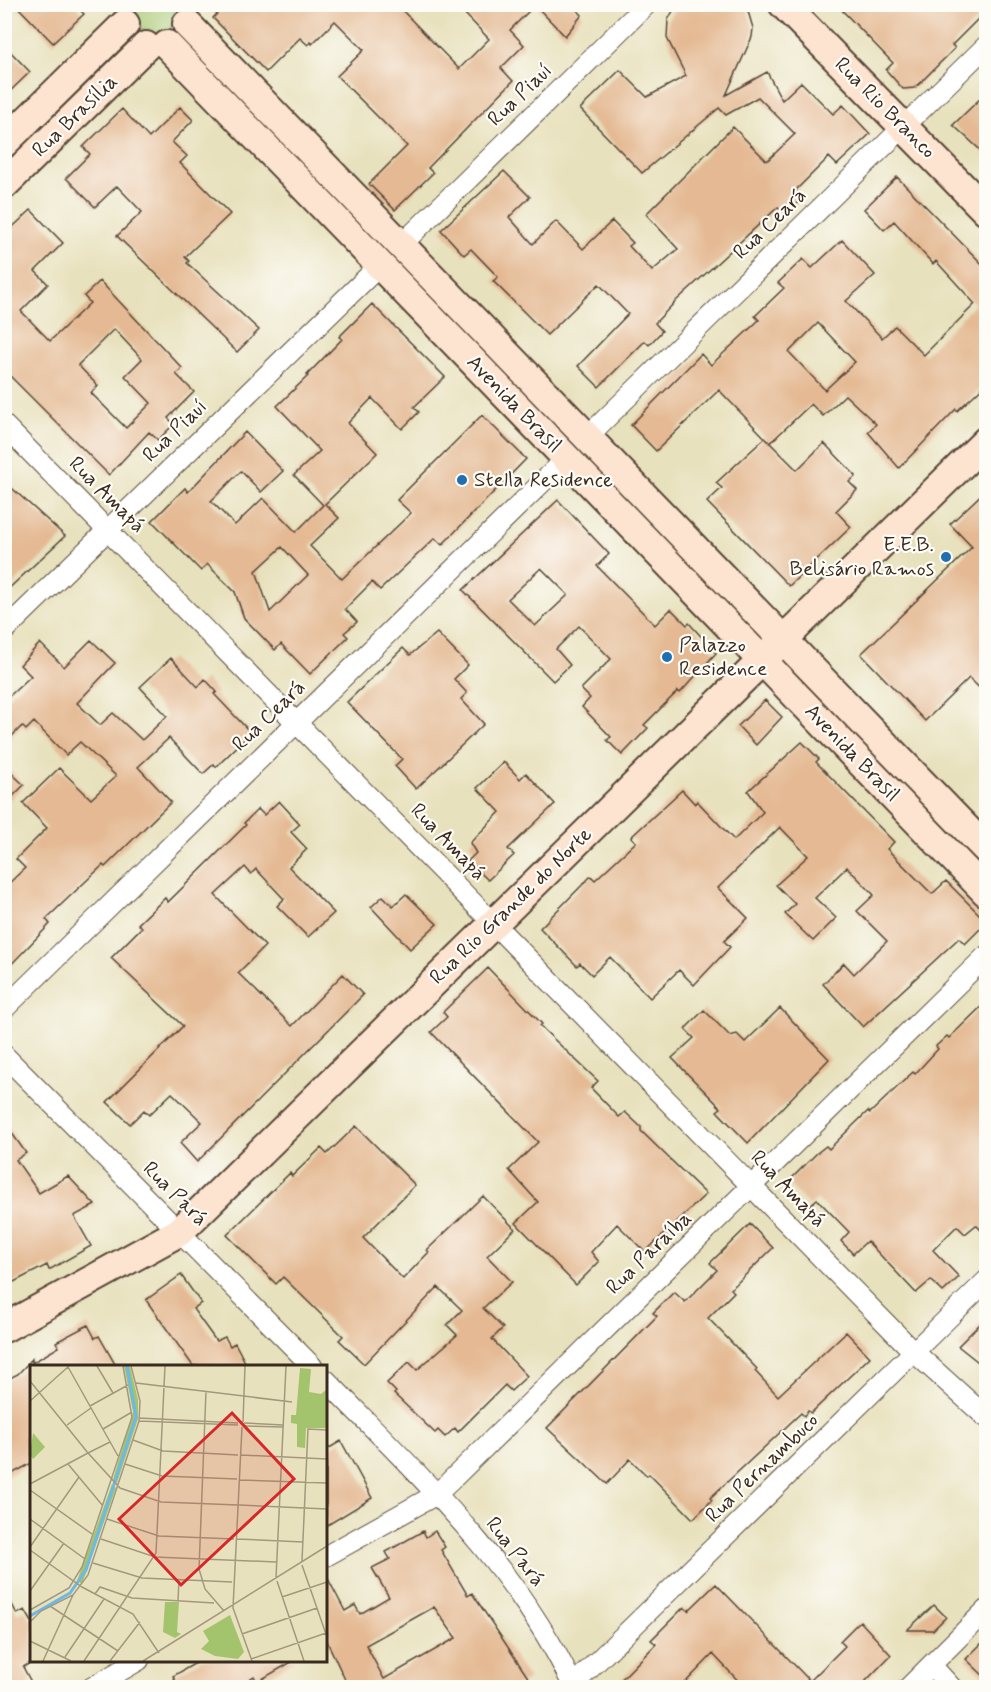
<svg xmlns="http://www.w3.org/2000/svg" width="991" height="1692" viewBox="0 0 991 1692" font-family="Mynerve,sans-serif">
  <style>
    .green { fill: #a3c46c; stroke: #6f7745; stroke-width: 1.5 }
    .building { fill: #e4b993; fill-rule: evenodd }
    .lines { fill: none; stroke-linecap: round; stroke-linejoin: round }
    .street-casing { stroke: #554536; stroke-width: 22 }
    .secondary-casing { stroke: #554536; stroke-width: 32 }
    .street { stroke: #fff; stroke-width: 20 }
    .secondary { stroke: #fde4d1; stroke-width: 28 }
    .poi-dot { fill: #1f6fb2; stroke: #fdfcf7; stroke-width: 2 }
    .labels { text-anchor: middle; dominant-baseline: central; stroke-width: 4.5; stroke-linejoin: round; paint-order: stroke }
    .street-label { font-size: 21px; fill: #3b2a1e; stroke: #fdfcf7 }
    .poi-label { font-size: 21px; fill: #3b2a1e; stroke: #fdfcf7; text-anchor: start }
    .inset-river { fill: none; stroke: #6cb9e6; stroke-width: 3 }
    .inset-road { fill: none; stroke: #a3987d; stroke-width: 1.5 }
    .view { fill: #d62828; fill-opacity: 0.15; stroke: #d62828; stroke-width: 3 }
    .inset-edge { fill: none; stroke: #3b2a1e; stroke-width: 3 }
  </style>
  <rect width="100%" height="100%" fill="#fdfcf7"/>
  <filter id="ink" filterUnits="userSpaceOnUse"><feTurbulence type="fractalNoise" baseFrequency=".0167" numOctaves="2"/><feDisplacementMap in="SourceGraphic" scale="12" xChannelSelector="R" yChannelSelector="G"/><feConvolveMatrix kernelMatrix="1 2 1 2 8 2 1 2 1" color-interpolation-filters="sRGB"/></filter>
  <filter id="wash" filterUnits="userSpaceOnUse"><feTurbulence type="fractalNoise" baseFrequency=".008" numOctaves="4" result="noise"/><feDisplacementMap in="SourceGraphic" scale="24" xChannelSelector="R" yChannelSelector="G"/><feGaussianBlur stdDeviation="1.35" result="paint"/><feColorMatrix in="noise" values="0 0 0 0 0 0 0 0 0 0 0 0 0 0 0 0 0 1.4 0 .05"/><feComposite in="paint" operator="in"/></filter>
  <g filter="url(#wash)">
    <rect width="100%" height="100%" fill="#e8e1bd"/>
    <path class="green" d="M174,4L176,20C163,47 127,32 137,5Z"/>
    <g id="blocks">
      <path class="building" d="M15,4H74L84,14L53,43Z
        M227,4H396L459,69L489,39L464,13L472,4H572L582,15L565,36L535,5L510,30L524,45L501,68L513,81L428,168L433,173L395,210L369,184L407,146L337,76L364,50L335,21L312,44L311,42L308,45L300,38L266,72L213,18Z
        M677,4H743L747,8L753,28L752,37L726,95L767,72L782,100L801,82L833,114L843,105L870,134L837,165L829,157L795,191L803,198L785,214L778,207L677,300L655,323L662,331L649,345L645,341L599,387L578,366L628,314L599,284L547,335L493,281L498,277L471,249L464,255L441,230L504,171L530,197L509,217L533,244L556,221L583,249L612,221L633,243L629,246L652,271L678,249L646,214L733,127L767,161L795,134L758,97L726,115L719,108L642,173L580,109L620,70L647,97L686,76L667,38L668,20Z
        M836,4H973L982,15L952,45L955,48L915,88L903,89L886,70L893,63Z
        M4,45L30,72L4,97Z
        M987,92V156L953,125Z
        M180,107L193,120L172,142L187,156L180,163L230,214L185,257L189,261L187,263L259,330L237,352L117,236L142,212L117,186L95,207L66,178L90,154L83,147L122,109L149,138Z
        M897,177L987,269V383L957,411L956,409L899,468L868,432L876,424L845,395L823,416L811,404L770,443L719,390L656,451L631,425L701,354L711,365L759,320L755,316L784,288L778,283L803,259L812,268L842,240L875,275L846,301L882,338L895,326L924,355L975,304L936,261L933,264L894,221L884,230L864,209ZM818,323L855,362L825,390L789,352Z
        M31,210L63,243L35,271L48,284L21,311L50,341L90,303L84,296L100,281L182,368L176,374L194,392L168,418L174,424L158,440L149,432L109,475L4,370V235ZM114,329L142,359L125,376L151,403L126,428L91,393L98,386L78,365Z
        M372,304L445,377L414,407L419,412L402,429L372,398L348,423L377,453L325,504L339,518L310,546L342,579L411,513L397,500L482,415L526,459L442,545L435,538L380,590L372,582L345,609L357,622L344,633L348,637L310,674L281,644L275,650L244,618L235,592L207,564L201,571L152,521L185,488L188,492L245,432L283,471L261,492L241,471L211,501L235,525L263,498L296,532L323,505L294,475L320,451L277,406L308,376L307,375L342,339L339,337ZM282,547L308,575L270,612L256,571Z
        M765,438L797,470L824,443L856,476L849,482L857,490L836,511L851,527L789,586L707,502L722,488L716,483Z
        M4,481L65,536L4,593Z
        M987,489V695L969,678L925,721L861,654L972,547L950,524Z
        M558,500L609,554L597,566L655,625L671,609L687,625L689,623L716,653L680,693L678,691L644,725L648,728L622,755L607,740L611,737L582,707L590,698L581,689L611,659L579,626L556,649L570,665L553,681L463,590ZM541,568L568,595L535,626L508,599Z
        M437,633L468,665L454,679L467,693L461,699L484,724L416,789L395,766L402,759L347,702L403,648L410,655Z
        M91,640L115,663L77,703L100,725L113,713L142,740L167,716L140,687L171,658L198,687L205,679L217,692L214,694L251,733L216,767L214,764L203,774L169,738L138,767L171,802L105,867L103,865L46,919L50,924L4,972V888L25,868L16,859L47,828L23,803L59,768L91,799L116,776L80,742L66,755L34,722L26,730L22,726L4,744V701L31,676L20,665L40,643L64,667Z
        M765,700L782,717L756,745L738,726Z
        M802,742L819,759L816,762L894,842L887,849L932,894L946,881L987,922L965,944L959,938L863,1027L823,984L844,963L854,974L887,941L857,911L874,895L847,867L815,898L836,918L813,941L785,914L795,904L776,885L808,856L780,827L718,888L748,918L724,941L730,947L694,985L679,970L650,998L610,957L592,975L580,963L577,966L540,928L591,876L595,880L636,842L631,837L682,790L695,804L697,801L734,840L763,812L748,791Z
        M504,762L520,779L526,773L555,804L508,849L514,855L488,880L468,861L476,853L470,843L500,812L477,788Z
        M4,766L24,785L4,805Z
        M279,801L300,824L291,832L307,849L289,867L334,913L308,937L277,906L284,899L256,869L251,874L245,867L215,895L265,946L238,973L292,1026L343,974L363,995L197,1162L180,1143L202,1122L172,1093L149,1115L144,1110L130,1124L107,1102L183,1026L111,958L142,927L138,924L165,898L168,902L246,825L244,823L258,809L264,815Z
        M406,894L437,924L410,949L371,907L383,896L393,906Z
        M488,968L542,1024L540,1026L598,1081L591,1088L619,1117L625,1112L641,1127V1131L706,1194L645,1252L617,1224L591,1252L599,1262L576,1285L516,1223L538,1202L509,1170L538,1142L431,1032L447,1017L443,1012Z
        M987,1001V1236L976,1225L965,1234L957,1226L933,1250L959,1277L943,1292L931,1280L916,1293L867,1241L853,1254L841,1241L849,1232L817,1199L809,1206L789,1185L792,1182L790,1180L817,1153L826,1146L829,1149L868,1111L870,1113L913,1072L915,1074L938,1049L936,1046L947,1036L949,1038Z
        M780,1008L829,1059L748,1143L717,1111L721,1108L672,1058L694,1038L685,1029L704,1010L730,1036L737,1034L745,1042Z
        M4,1122L26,1153L16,1160L39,1193L68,1176L95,1205L74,1216L91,1246L49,1270L47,1265L4,1287Z
        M356,1126L415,1185L363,1238L403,1279L429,1252L427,1250L483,1196L515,1229L487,1256L512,1282L483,1308L503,1328L492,1339L527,1376L511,1391L505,1385L458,1432L455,1428L445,1437L438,1430L435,1433L394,1394L396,1392L387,1383L409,1362L417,1370L457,1335L447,1325L462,1310L438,1287L364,1364L339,1340L343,1336L283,1277L276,1284L227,1235L290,1173L292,1176L321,1148L327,1154Z
        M750,1224L773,1248L731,1289L734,1292L708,1318L757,1369L755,1371L778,1396L846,1332L870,1357L811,1413L808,1411L804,1416L801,1413L710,1498L712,1500L693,1519L649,1474L647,1476L630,1459L607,1484L547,1428L657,1316L653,1313L674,1292L685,1302L717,1270L710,1263Z
        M181,1275L201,1303L193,1309L216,1341L225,1337L230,1346L235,1343L247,1366H193L146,1300Z
        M987,1317V1369L958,1346Z
        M88,1325L95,1338L99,1336L116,1366H32V1463L4,1478V1381L18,1374L32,1359V1363L59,1347L56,1342Z
        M341,1441L372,1498L326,1526V1450Z
        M423,1531L426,1537L435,1531L445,1547L441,1550L468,1596L472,1593L529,1679L514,1688H349L326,1639V1575L345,1611L355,1605L360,1614L389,1597L372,1568L390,1559L386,1552ZM434,1607L456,1638L384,1679L366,1645Z
        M716,1584L810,1681L845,1646L840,1641L860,1621L891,1655L859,1688H745L713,1654L680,1688H613L656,1644L651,1640L684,1607L688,1611Z
        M4,1589L17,1614L25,1610L32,1622V1662L23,1667L31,1682L22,1688H4Z
        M934,1605L946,1617L933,1630H907Z
        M987,1638V1679L966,1659Z
        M201,1660H295L257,1682L254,1676L235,1688H179L173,1676Z"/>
    </g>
  </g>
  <g filter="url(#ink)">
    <use href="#blocks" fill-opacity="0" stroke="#554536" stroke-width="1.5"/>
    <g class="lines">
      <g class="street-casing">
        <path id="street" d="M401,245L647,4
          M4,425L914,1352L986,1417
          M587,437L986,46
          M4,631L380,265
          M4,1009L567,458
          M4,1055L312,1366
          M326,1380C417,1474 518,1567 574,1688
          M326,1556L437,1494L986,956
          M931,1665L952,1688
          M91,1688L139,1660
          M570,1688L986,1281
          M908,1688L986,1610"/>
      </g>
      <g class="secondary-casing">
        <path id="secondary" d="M783,4L986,211
          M187,24L986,849
          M167,45L986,892
          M4,143L125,24
          M4,185L146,46
          M4,1328L179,1232L986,441"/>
      </g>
      <use href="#street" class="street"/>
      <use href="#secondary" class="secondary"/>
    </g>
  </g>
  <g class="poi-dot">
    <circle cx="462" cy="480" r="6"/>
    <circle cx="946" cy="557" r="6"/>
    <circle cx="667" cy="657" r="6"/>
  </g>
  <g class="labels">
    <g class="street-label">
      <text transform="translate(520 95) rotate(-44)">Rua Piauí</text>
      <text transform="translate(885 108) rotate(45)">Rua Rio Branco</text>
      <text transform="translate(75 116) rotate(-44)">Rua Brasília</text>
      <text transform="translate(770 224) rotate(-44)">Rua Ceará</text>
      <text transform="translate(514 404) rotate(46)">Avenida Brasil</text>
      <text transform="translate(175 431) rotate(-44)">Rua Piauí</text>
      <text transform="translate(107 495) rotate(45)">Rua Amapá</text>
      <text transform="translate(269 716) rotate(-44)">Rua Ceará</text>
      <text transform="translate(852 753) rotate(46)">Avenida Brasil</text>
      <text transform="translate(448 842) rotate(46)">Rua Amapá</text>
      <text transform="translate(511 906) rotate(-44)">Rua Rio Grande do Norte</text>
      <text transform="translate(788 1189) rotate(46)">Rua Amapá</text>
      <text transform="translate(175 1194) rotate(45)">Rua Pará</text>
      <text transform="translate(649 1253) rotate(-44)">Rua Paraíba</text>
      <text transform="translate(762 1468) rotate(-44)">Rua Pernambuco</text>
      <text transform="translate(515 1552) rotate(52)">Rua Pará</text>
    </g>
    <g class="poi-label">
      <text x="474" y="480">Stella Residence</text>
      <text x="934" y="545" text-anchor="end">E.E.B.<tspan x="934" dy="24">Belisário Ramos</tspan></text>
      <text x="679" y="645">Palazzo<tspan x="679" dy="24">Residence</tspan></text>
    </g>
  </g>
  <g transform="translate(30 1365)">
    <rect width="297" height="297" fill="#e8e1bd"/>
    <path d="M94,1H100L108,35V54L87,118L83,114L103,47ZM270,3L281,4L279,27L291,29L297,24V63H276L275,83L267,82V59L261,58V50H266ZM3,68L15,82L3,94L0,90ZM82,119L86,123L52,219L47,216ZM135,237H149L147,267L151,269L145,273L133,267ZM200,250L214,287L208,294L185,291L171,284L179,276L173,266Z" fill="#a3c46c"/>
    <path class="inset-river" d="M0,251L40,228L56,205L106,52L97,1"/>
    <path class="inset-road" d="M67,1L83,28M38,2L88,91M0,16L58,88L80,77M106,18L262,37M176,26L169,204L175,224L194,246M0,36L39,1M60,41L98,20M109,53L208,58M109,56L208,60M213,57L215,1M214,58L253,60M37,60L61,43M214,61L253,62M212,62L203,243L222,296M73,64L102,47M103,75L133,86L208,90M211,90L297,94M38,99L73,141M95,99L132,111L207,114M210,115L297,118M0,119L58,88L90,123L131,137L208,140M0,125L62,169M209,140L297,144M0,154L55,194M77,154L129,171L204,174M71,174L125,192L246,197M207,174L273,177M0,182L49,112M0,185L52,222L103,249L129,288M272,196L278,64L297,65M63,198L112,213L202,217M272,200L297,272M246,213L256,1M247,216L274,296M0,226L34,178M65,229L70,222L102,233L184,238M252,232L297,217M148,236L149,214M20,241L88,286M0,245L39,223L52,202L102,52L93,1M0,257L11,246L43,230L58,210L109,56L110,36L101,1M212,269L287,243M0,276L41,296M35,292L74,234M221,294L296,268M13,296L43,230M54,296L126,188L135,1M80,296L110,257M113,296L297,181"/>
    <path class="view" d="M202,48L264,114L151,220L89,154Z"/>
    <rect width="297" height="297" class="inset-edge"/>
  </g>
  <rect width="991" height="1692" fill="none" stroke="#fdfcf7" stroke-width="24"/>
</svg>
